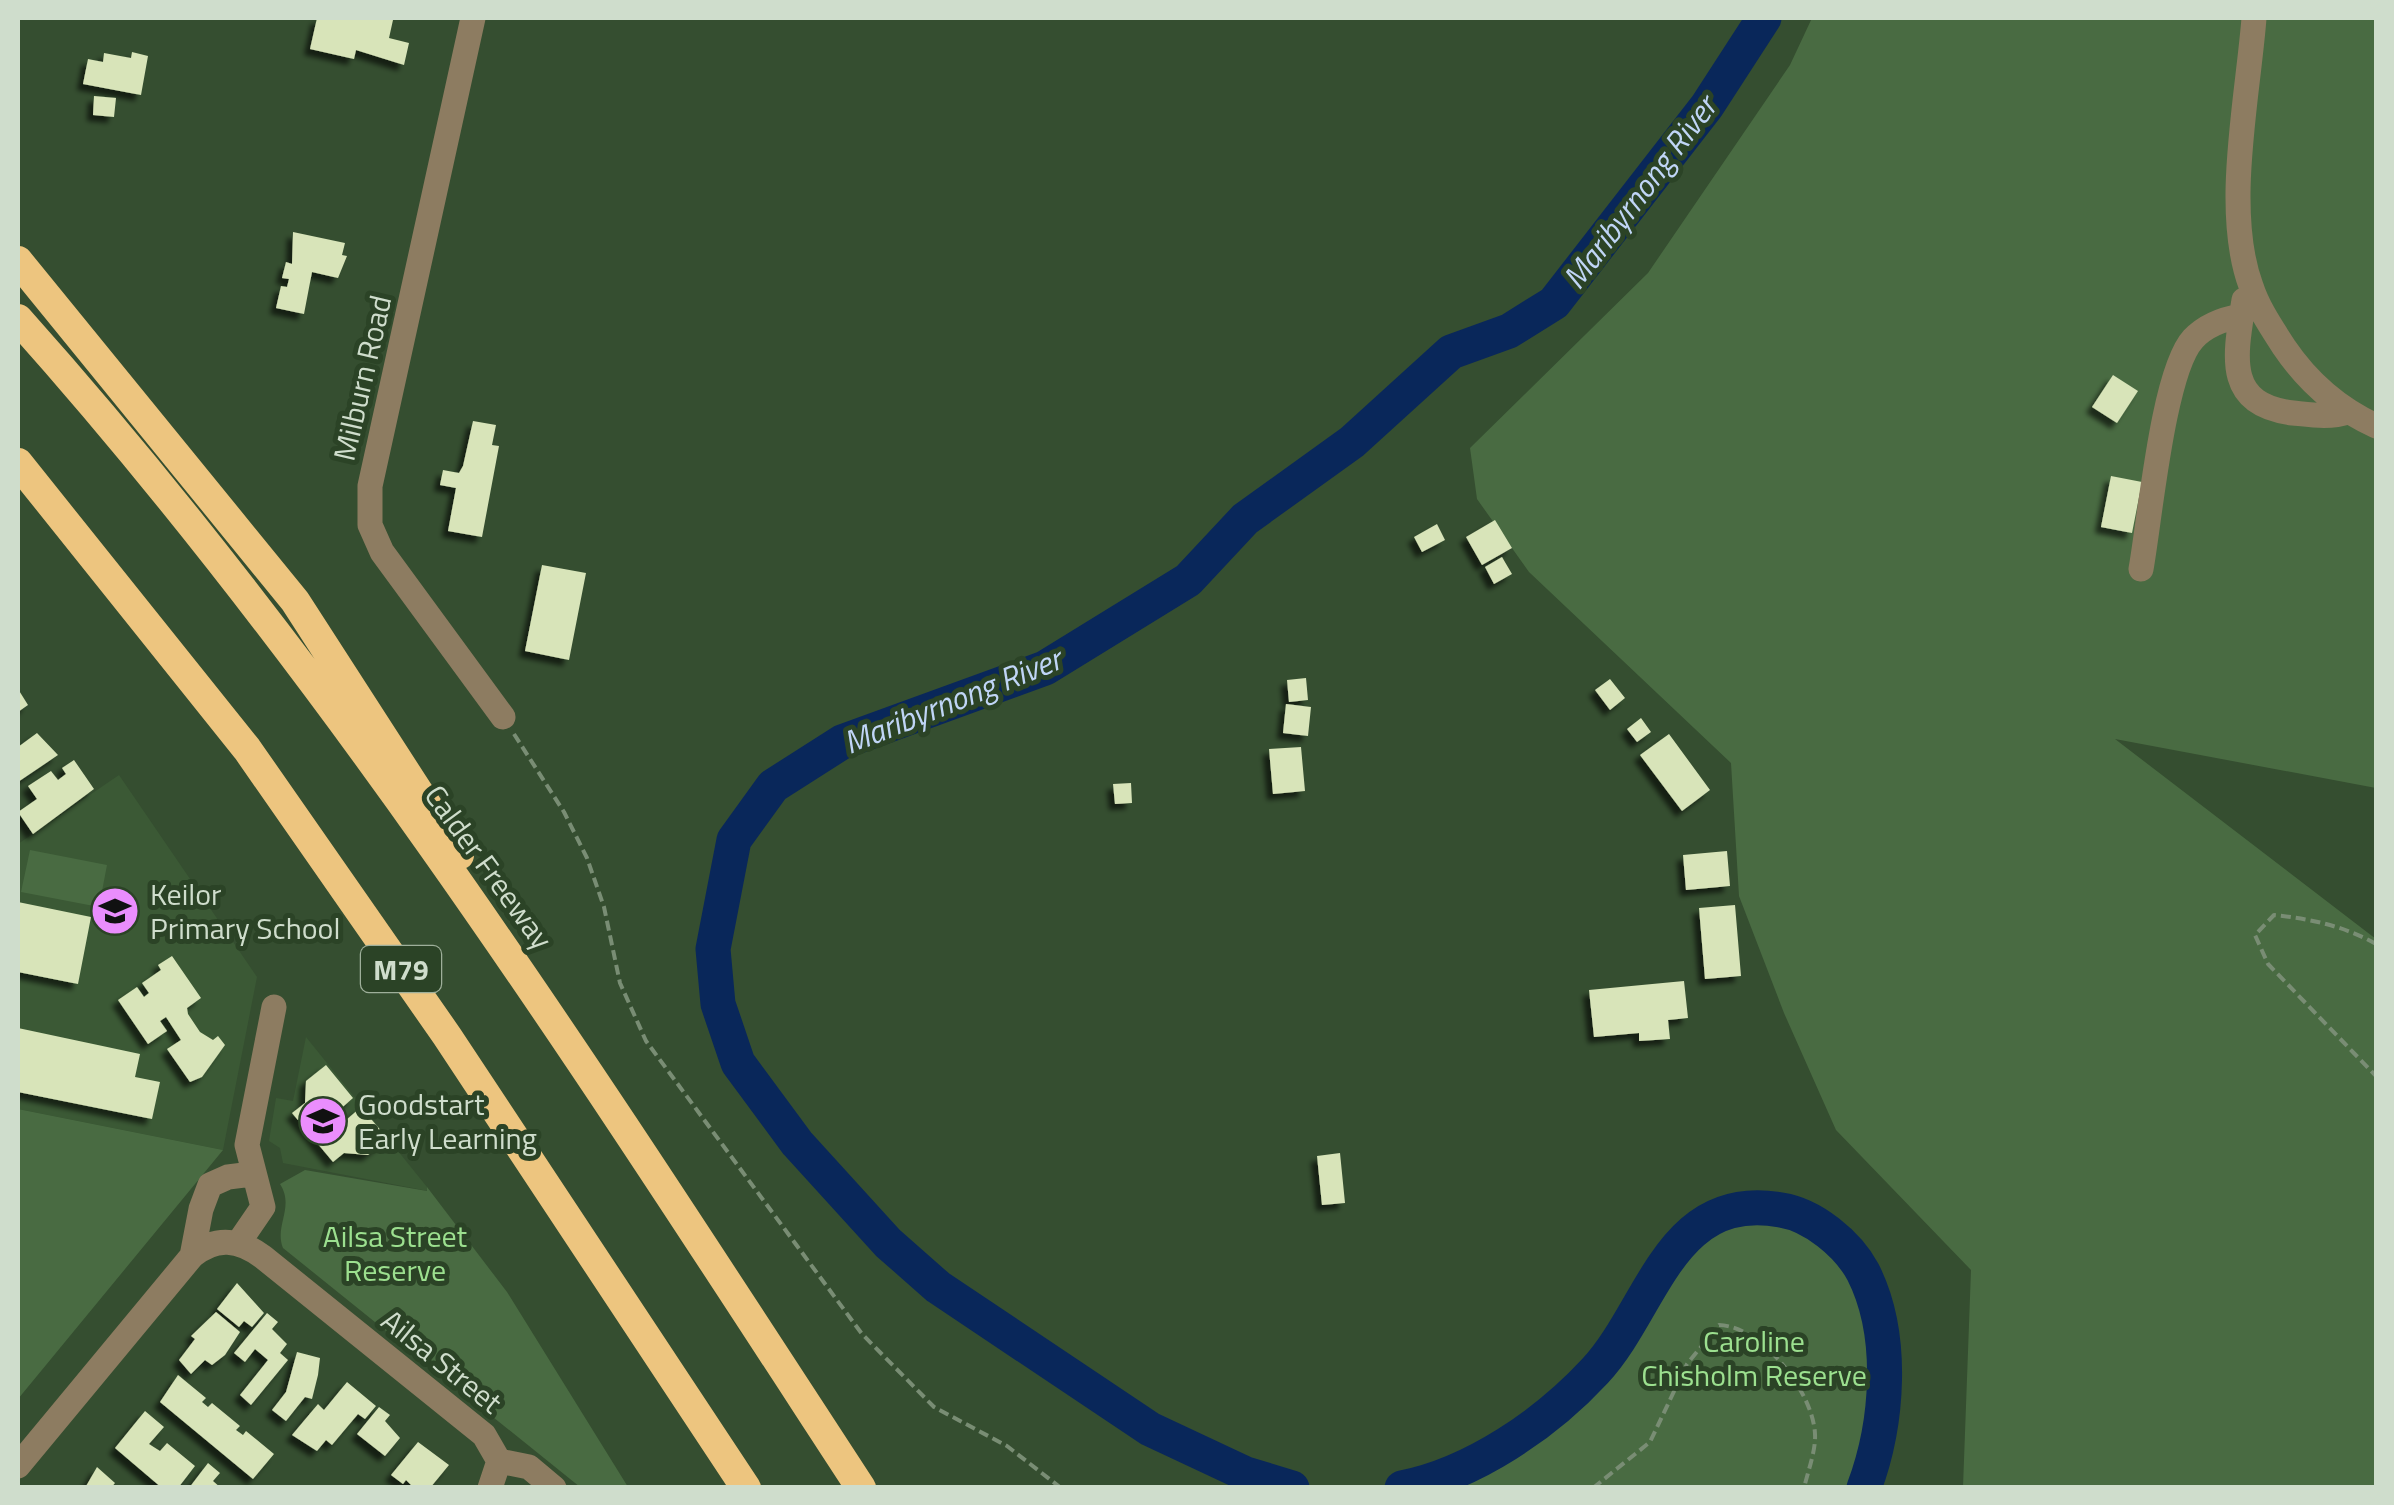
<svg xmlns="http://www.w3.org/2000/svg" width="2394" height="1505" viewBox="0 0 2394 1505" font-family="'Titillium Web',sans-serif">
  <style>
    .built { fill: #3b5935 }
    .green { fill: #496b42 }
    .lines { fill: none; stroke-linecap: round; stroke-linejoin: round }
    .river { stroke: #09275a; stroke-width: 35 }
    .building { fill: #d8e4b9; filter: url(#shadow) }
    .path { stroke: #798d74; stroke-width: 4; stroke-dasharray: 10 5; stroke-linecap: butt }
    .minor { stroke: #8d7c61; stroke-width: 25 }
    .highway { stroke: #edc57f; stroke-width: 30 }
    .labels { text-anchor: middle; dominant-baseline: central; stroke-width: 10; stroke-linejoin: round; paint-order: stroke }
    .shield { fill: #2b4326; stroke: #9eaf9a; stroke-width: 2.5 }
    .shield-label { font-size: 28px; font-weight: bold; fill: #cfddcc }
    .street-label { font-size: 30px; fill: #cfddcc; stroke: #2b4326 }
    .poi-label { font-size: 30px; fill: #cfddcc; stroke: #2b4326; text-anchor: start }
    .park-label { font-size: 30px; fill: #9ce08f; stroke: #2b4326 }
    .water-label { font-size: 32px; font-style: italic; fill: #c0d5f6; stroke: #2b4326 }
  </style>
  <defs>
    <filter id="shadow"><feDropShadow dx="-6" dy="6" stdDeviation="2.5" flood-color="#0009"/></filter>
  </defs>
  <rect width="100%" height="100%" fill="#354e30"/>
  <path class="built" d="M119,775L257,977L223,1150L18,1109V844Z
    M306,1037L427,1187L428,1191L283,1163L280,1148L269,1141L276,1098L293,1101Z"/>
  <path class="green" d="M1812,18H2376V788L2115,739L2376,939V1487H1963L1971,1270L1836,1130L1784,1013L1739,896L1731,763L1529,572L1477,499L1470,448L1648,273L1790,65Z
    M30,850L107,865L99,907L21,892Z
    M18,1109L223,1150L18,1399Z
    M305,1170L427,1191V1187L507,1292L628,1487H580L283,1248C274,1226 295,1207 280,1184Z
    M1753,1205C1788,1211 1832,1223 1854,1255C1897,1318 1890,1419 1864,1487H1427V1483L1528,1431L1597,1370L1673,1247L1719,1215Z"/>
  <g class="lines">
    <path class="river" d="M1292,1488L1246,1474L1150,1429L938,1287L888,1243L797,1143L738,1063L718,1004L713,949L734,840L773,786L842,742L1045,668L1188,580L1245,519L1352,442L1451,352L1509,331L1554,303L1707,106L1764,18
      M1402,1488C1473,1474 1546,1424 1595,1371C1653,1309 1669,1190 1781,1210C1813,1215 1848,1244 1863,1272C1895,1335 1888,1424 1864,1488"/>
  </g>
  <path class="building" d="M317,18L393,20L389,38L409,43L404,65L356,50L354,59L310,49Z
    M132,52L148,56L141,95L83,84L88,59L103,62L104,53L131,58Z
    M94,96L116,98L114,117L93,115Z
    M293,232L345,243L342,255L347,256L338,278L312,272L304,314L276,308L281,286L287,287L289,279L282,278L286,262L292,264Z
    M2113,375L2138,391L2117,423L2092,407Z
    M473,421L496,425L492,445L499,446L482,537L448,531L456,488L440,485L443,470L459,473L463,466Z
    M2111,476L2142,482L2132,533L2101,527Z
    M1495,520L1512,548L1482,565L1466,537Z
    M1437,524L1445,540L1422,552L1414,537Z
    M1502,557L1512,574L1494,584L1485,567Z
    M542,565L586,573L569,660L525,651Z
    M1306,678L1308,700L1289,702L1287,680Z
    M1610,679L1625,698L1610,710L1595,690Z
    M18,689L28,705L18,712Z
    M1286,704L1311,707L1308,736L1283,733Z
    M1641,718L1651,732L1637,742L1627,729Z
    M37,733L58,755L18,782V747Z
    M1669,734L1710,790L1682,811L1640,755Z
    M1301,747L1305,791L1273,794L1269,749Z
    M74,760L94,789L33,834L18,812L37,799L28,786L51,771L58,780L66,774L62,768Z
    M1131,783L1132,803L1115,804L1113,784Z
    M1727,851L1730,886L1686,890L1683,855Z
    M18,902L91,917L78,984L18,972Z
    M1735,905L1741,976L1705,979L1699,908Z
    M172,956L201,998L187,1008L188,1014L200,1032L213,1040L218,1036L225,1045L202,1077L190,1082L167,1049L181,1040L166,1017L160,1021L167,1031L148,1044L118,1000L137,987L144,997L149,993L142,983L161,970L158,965Z
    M1684,981L1688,1018L1668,1020L1670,1039L1639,1041V1033L1594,1037L1589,990Z
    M18,1028L140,1054L135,1077L160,1082L152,1119L18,1092Z
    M326,1065L353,1098L337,1112L345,1121L361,1107L388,1139L368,1155L344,1153L333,1162L292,1113L305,1103L306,1081Z
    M1340,1153L1345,1203L1322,1205L1317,1156Z
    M237,1283L264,1313L252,1327L244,1321L239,1327L217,1309Z
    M216,1312L240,1332L225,1355L212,1365L205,1360L191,1374L179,1360L195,1339L191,1336Z
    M267,1313L278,1322L272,1329L287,1344L280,1353L288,1360L251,1405L240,1395L268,1360L255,1349L245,1362L234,1353Z
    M297,1352L320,1358L318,1375L312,1399L305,1397L286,1421L272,1410L286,1392Z
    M178,1375L206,1398L202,1402L208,1407L212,1403L240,1426L236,1430L243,1435L246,1431L274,1454L253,1479L160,1402Z
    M347,1382L376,1406L365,1419L358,1414L332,1445L326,1440L317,1451L292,1435L318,1404L324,1410Z
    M379,1407L390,1415L385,1421L400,1438L385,1456L357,1434Z
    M145,1411L164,1427L149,1444L160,1451L167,1443L195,1466L178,1488H162L115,1448Z
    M418,1442L449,1465L430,1488H414L406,1480L403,1484L391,1475Z
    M208,1463L220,1473L213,1481L221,1488H189Z
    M97,1467L115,1483L111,1488H85Z"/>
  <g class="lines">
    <path class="path" d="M514,734L564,812L587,858L604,907L620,983L646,1041L862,1334L934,1407L1007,1446L1061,1488
      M2376,944C2344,926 2311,919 2274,915L2255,935L2268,964L2376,1076
      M1593,1488L1650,1442L1687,1364L1719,1325C1761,1326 1813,1391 1815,1434C1816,1450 1808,1471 1804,1488"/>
    <path class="minor" d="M473,18L370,486V525L382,552L503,717
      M2254,18C2248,97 2223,211 2251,286C2258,308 2272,328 2284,347C2307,381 2339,409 2376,426
      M2244,300C2235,356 2224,405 2293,413C2312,415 2330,418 2348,412
      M2141,569C2150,519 2163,372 2193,339C2206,325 2223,319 2241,316
      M239,1242L263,1207L247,1145L274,1007
      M192,1256L201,1209L210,1185L228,1177L252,1174
      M499,1461L529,1467L554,1488
      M18,1466L192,1256C216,1236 239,1239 263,1257L484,1435L499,1461
      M490,1488L499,1461"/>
    <path class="highway" d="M18,261L295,601L459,855
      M18,319C339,678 598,1085 861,1488
      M18,463L247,749L447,1036L746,1488"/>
  </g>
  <defs>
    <g id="school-disc" transform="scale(2.5)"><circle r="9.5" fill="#ea8dfd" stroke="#2b4326"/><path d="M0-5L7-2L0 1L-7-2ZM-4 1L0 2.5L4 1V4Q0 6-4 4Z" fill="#111"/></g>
  </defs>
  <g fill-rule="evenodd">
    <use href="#school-disc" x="115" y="911"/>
    <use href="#school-disc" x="323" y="1121"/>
  </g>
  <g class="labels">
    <rect class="shield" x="361" y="946" width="80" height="46" rx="8"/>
    <g class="shield-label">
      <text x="401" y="969">M79</text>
    </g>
    <g class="street-label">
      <text transform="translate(362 378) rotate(-77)">Milburn Road</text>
      <text transform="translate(489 867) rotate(54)">Calder Freeway</text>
      <text transform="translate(442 1361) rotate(39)">Ailsa Street</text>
    </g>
    <g class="poi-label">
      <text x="150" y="894">Keilor<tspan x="150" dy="34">Primary School</tspan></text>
      <text x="358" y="1104">Goodstart<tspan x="358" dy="34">Early Learning</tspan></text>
    </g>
    <g class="park-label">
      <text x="395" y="1236">Ailsa Street<tspan x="395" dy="34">Reserve</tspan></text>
      <text x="1754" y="1341">Caroline<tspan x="1754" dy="34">Chisholm Reserve</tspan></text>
    </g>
    <g class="water-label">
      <text transform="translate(1639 192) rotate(-53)">Maribyrnong River</text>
      <text transform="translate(952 700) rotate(-22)">Maribyrnong River</text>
    </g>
  </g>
  <rect width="2394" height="1505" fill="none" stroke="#cfddcc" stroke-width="40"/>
</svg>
